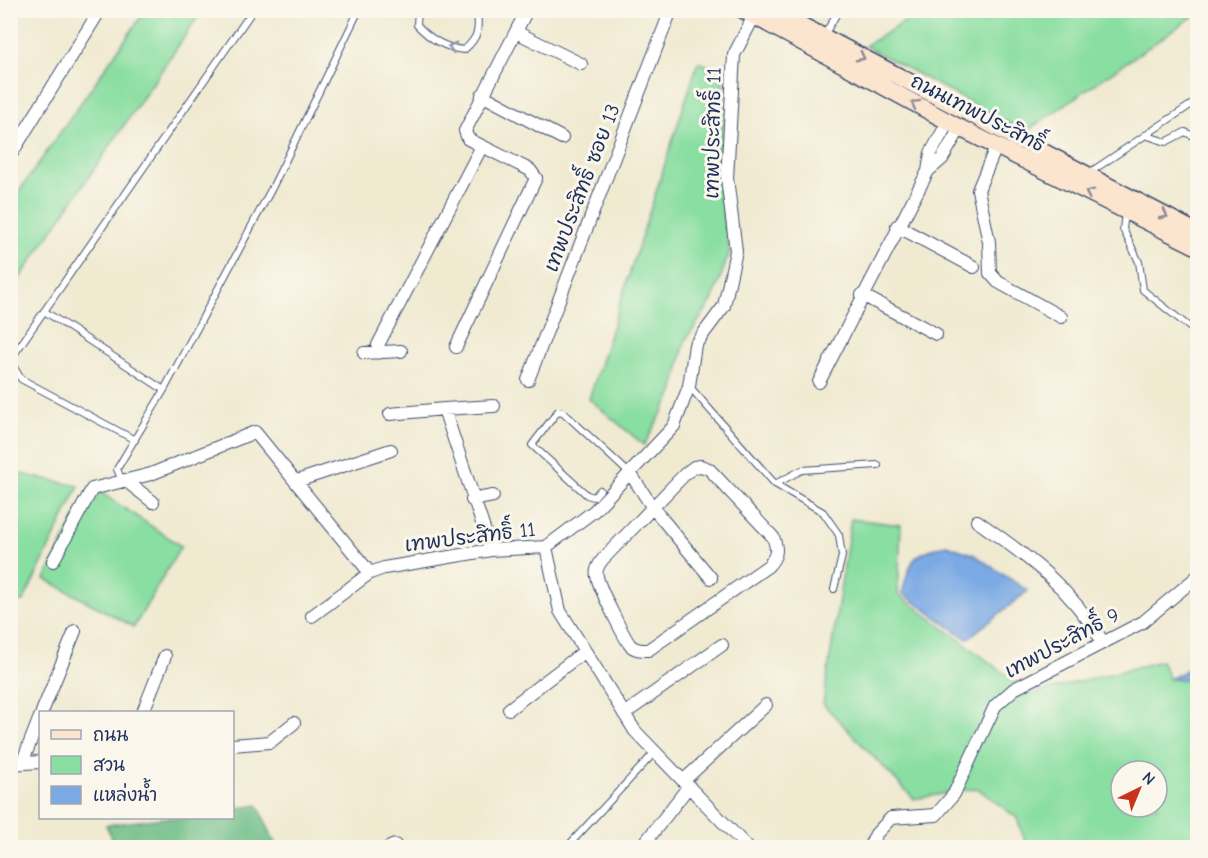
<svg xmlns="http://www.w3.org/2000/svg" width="1208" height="858" viewBox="0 0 1208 858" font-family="'Comic Neue','Playpen Sans Thai',sans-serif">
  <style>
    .green { fill: #89dea1; stroke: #528680; stroke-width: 1.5; fill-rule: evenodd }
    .forest { fill: #6ebd87; stroke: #447672; stroke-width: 1.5 }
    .water { fill: #7aa9e4; stroke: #4a6ca1; stroke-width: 1.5 }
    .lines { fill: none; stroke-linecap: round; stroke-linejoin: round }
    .lane-casing { stroke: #3b4b6f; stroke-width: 8 }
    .street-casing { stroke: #3b4b6f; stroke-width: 14 }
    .secondary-casing { stroke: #3b4b6f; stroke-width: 19 }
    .lane { stroke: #fff; stroke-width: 6 }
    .street { stroke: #fff; stroke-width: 12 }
    .secondary { stroke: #fce5cf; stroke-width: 16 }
    .oneway { stroke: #8d97ae }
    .oneway2 { stroke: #8c8a96 }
    .labels { text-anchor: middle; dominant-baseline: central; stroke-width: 6; stroke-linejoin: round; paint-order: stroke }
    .street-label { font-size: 20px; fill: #1b2f5e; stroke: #fbf7ec }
  </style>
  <rect width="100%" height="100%" fill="#fbf7ec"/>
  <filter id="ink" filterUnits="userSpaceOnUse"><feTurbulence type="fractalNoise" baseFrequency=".0167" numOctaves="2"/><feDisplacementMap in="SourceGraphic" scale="12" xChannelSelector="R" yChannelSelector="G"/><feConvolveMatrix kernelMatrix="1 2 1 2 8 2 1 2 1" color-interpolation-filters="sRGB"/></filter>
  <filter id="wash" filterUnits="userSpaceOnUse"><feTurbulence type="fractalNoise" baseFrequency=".008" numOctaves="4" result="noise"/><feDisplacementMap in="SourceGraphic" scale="24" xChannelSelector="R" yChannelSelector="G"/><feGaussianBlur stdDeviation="1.35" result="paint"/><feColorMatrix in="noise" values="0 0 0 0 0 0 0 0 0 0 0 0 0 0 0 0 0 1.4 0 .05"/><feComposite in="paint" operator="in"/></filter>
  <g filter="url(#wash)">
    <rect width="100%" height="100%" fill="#f0ead1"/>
    <path class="green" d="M145,11H202L11,291V203Z
      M922,11L1197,10L1198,13L1025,132L865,46Z
      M698,62L723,71V214L730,251L712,301L685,341L673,393L644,445L589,399Z
      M11,472L79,486L23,602L11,599Z
      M91,486L181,546L134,627L45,579Z
      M851,519L901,525L898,594L1032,694L1161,661L1170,679H1197V847H1027L1017,818L977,788L914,799L823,704ZM1121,771H1157V807H1121Z"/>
    <path class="forest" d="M258,805L277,847H116L106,825L163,818H232L233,809Z"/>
    <path class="water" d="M946,545L973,554L1028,591L967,639L902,593C912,559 910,554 946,545Z
      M1197,643V679H1170L1193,666V645Z"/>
  </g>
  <g filter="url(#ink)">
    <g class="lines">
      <g class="lane-casing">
        <path id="lane" d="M418,10L417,25C430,39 444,48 464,50C479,37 479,30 477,10
          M823,37L839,10
          M1145,135L1166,142L1185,132L1198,138
          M1089,173L1198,100
          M1125,214L1123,229L1139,262L1143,290L1198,334
          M44,311L164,390L117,469L122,481
          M690,387L775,484L823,512L839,535L842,556L834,589
          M164,390L273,186L359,10
          M135,440L21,379L12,364L13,356L253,10
          M775,484L802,470L878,465
          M600,490L594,497L587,495L532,445L558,411L563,412L629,473
          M567,847L655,752"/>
      </g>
      <g class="street-casing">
        <path id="street" d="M516,32L581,64
          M482,95L562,138
          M996,147L978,190L989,242L990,273L998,282L1061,317
          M10,156L100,10
          M928,171L942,159L960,128
          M897,226L974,267
          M862,295L936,334
          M456,347L536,178L530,170L468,139L465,131L527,10
          M364,353L401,351
          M378,353V345L482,146
          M528,380L671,10
          M819,382L928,171L931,153L948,122
          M390,414L444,409
          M701,466L709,469L773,537C778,550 777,556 768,566L648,650C641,650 635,650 630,645C624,637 598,586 597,576C595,570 599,564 603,559L685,474L694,467Z
          M630,473L653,508L711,578
          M125,480L153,502
          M297,481L391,450
          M472,500L493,496
          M977,521C1030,558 1068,585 1103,642
          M546,547L560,611L635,731L748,848
          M491,550L444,409L494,406
          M53,561L92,489L151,474L255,432L370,573
          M312,616L370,573L384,568L491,550L546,547L594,511L674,426L689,386L695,345L724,306L736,251L727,178L734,55L754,16
          M509,709L585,651
          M42,712L75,631
          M143,712L165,656
          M624,714L722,645
          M232,745L270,742L294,723
          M22,763L40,717
          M10,764L40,762
          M684,780L766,705
          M388,848L395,845
          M641,848L689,786
          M869,848L876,834L891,818L936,815L954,794L995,706L1014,689L1143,622L1198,576"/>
      </g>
      <g class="secondary-casing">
        <path id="secondary" d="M743,10L960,128L1198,247
          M772,10L1198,233"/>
      </g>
      <use href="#lane" class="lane"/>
      <use href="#street" class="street"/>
      <use href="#secondary" class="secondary"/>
    </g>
    <defs><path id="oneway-chevron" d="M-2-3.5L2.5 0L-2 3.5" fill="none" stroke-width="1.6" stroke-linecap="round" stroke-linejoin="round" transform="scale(1.5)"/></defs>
    <use class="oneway" href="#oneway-chevron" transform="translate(452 47) rotate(-165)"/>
    <g class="oneway2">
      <use href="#oneway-chevron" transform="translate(861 57) rotate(28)"/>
      <use href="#oneway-chevron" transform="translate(915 104) rotate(-151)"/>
      <use href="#oneway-chevron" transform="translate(1089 193) rotate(-154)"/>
      <use href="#oneway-chevron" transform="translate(1164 215) rotate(28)"/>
    </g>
  </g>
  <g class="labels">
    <g class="street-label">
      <text transform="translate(978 113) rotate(27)">ถนนเทพประสิทธิ์</text>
      <text transform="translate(713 133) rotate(-89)">เทพประสิทธิ์ 11</text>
      <text transform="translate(582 188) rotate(-69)">เทพประสิทธิ์ ซอย 13</text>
      <text transform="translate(470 537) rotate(-7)">เทพประสิทธิ์ 11</text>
      <text transform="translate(1062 643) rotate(-28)">เทพประสิทธิ์ 9</text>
    </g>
  </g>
  <rect width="1208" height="858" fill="none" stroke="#fbf7ec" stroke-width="36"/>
  <rect x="39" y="711" width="195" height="108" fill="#fbf7ec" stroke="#a1a7b3" stroke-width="1.5"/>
  <rect x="51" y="730" width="30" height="9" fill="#fce5cf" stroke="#a1a7b3" stroke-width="1.5"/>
  <text x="93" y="741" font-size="18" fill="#1b2f5e">ถนน</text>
  <rect x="51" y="756" width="30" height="18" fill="#89dea1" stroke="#a1a7b3" stroke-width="1.5"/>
  <text x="93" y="771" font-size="18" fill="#1b2f5e">สวน</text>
  <rect x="51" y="786" width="30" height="18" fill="#7aa9e4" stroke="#a1a7b3" stroke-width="1.5"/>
  <text x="93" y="801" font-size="18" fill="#1b2f5e">แหล่งน้ำ</text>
  <g transform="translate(1139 789) rotate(43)"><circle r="28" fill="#fbf7ec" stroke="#a1a7b3" stroke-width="1.5"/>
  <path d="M0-4.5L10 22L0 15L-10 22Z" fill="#c8321e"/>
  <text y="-9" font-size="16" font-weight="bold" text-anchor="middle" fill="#1b2f5e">N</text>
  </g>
</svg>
